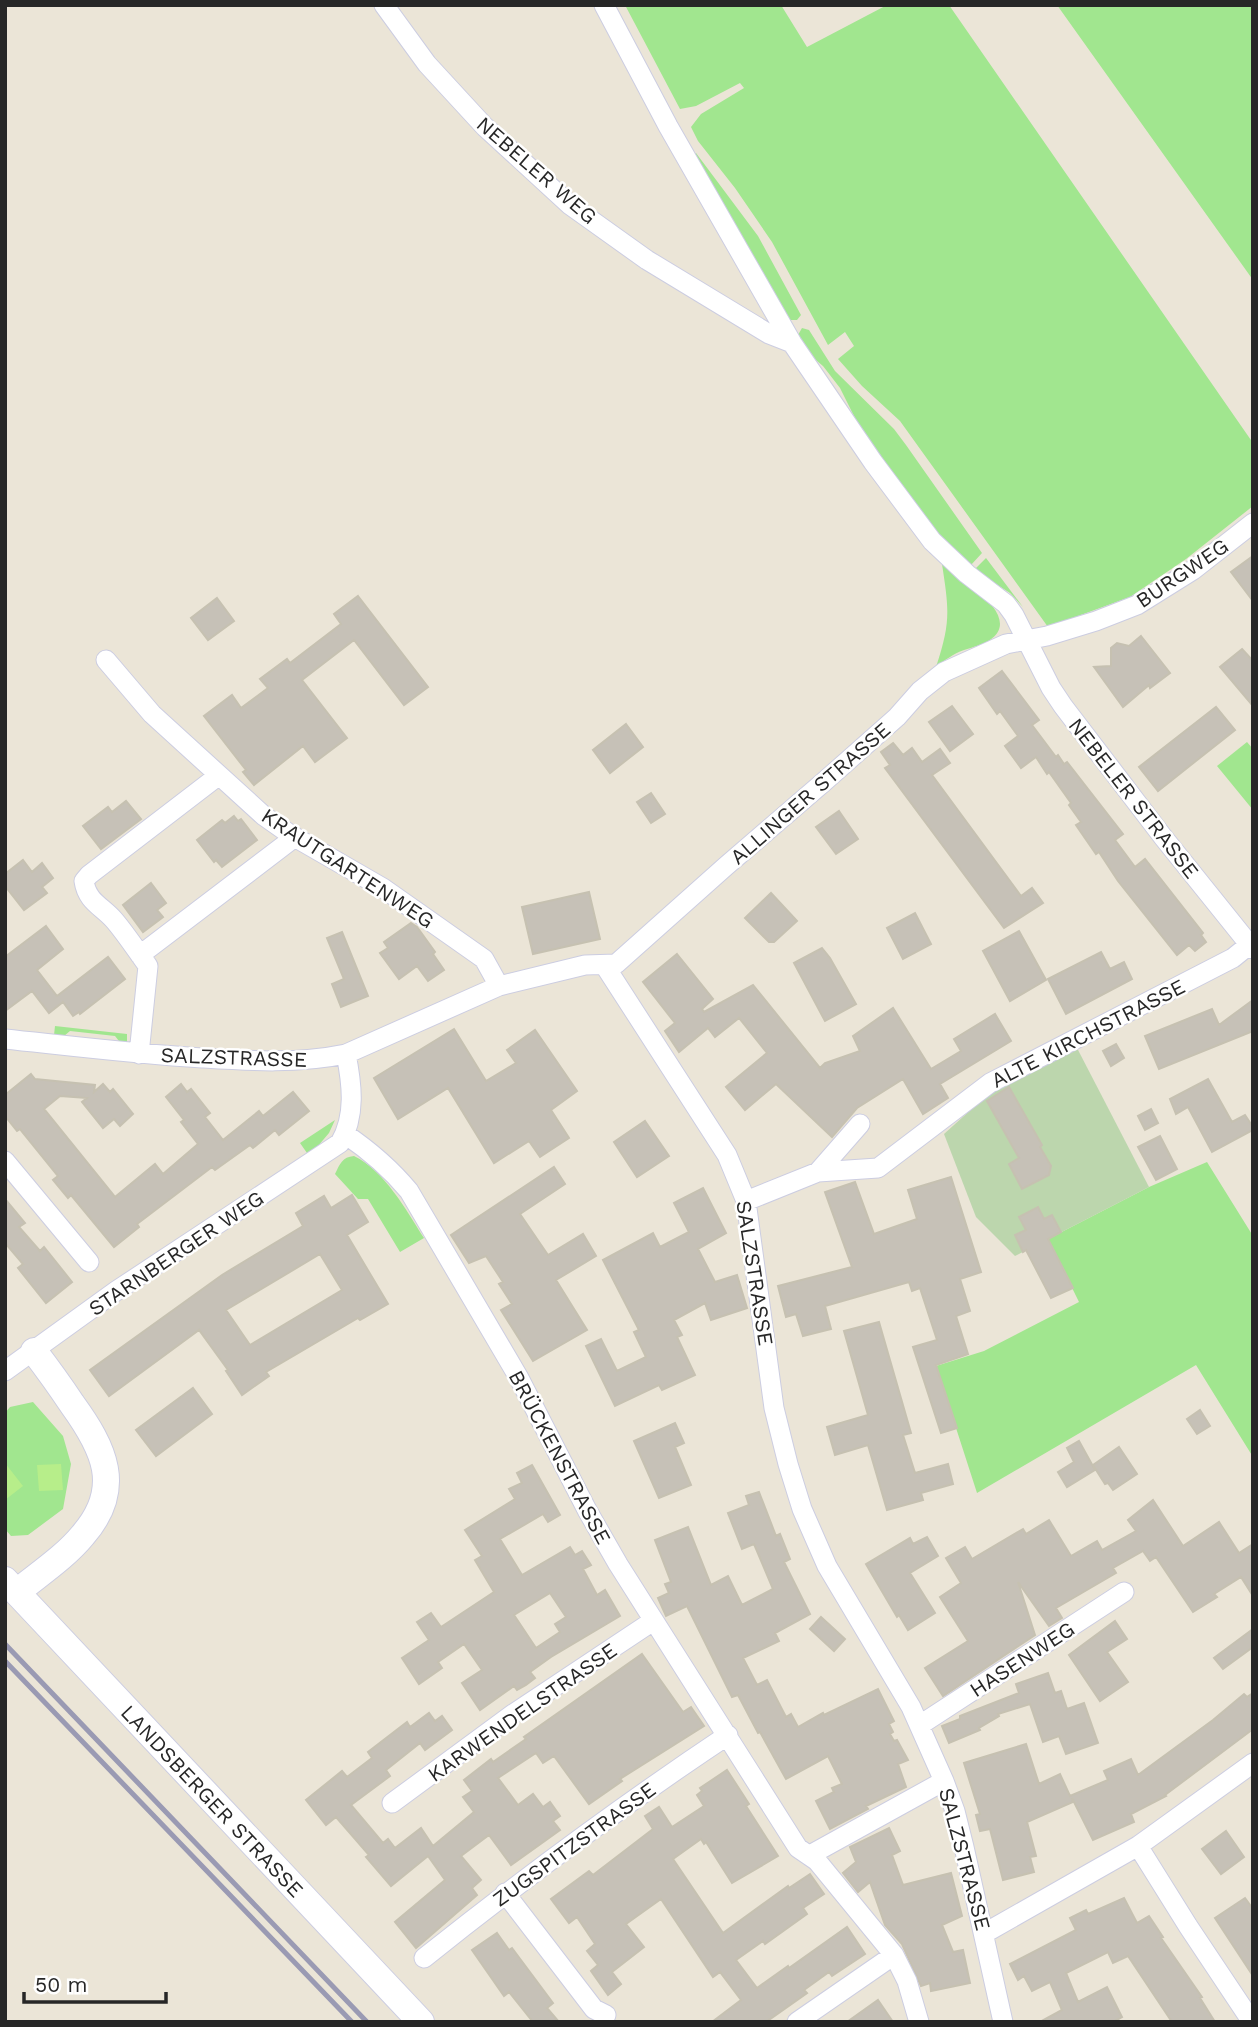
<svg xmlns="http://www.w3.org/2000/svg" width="1258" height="2027" viewBox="0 0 1258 2027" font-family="'Work Sans',sans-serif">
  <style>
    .green { fill: #a1e68f }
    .cemetery { fill: #bcd6ad }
    .pitch { fill: #b7ee8a }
    .building { fill: #c6c1b7; stroke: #c6c1b1; stroke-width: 2; fill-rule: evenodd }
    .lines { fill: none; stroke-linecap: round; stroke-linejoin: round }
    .minor-casing { stroke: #cccde1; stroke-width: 21 }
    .secondary-casing { stroke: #cccde1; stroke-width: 28 }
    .minor { stroke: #fff; stroke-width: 19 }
    .secondary { stroke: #fff; stroke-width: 26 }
    .rail { stroke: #9a9ab3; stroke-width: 5 }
    .labels { text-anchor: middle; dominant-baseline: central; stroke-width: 5; stroke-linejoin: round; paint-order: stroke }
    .street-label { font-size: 21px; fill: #272727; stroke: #fff }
  </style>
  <rect width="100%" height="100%" fill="#ebe5d7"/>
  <path class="green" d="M625,5H781L807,47L887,5H949L1253,443V506L1186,559L1130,597L1048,627L900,421L862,386L838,359L854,346L845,332L828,345L772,242L735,188L698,141L691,127L701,114L744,88L740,83L696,106L680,109Z
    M1057,5H1253V280Z
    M696,153L758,236L801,315L797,320H789L693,155Z
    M802,328L809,330L835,371L894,429L906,445L982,553L971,565L945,542L927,522L859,426L840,388L823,366L811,356L798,335Z
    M986,558L1023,607L1010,593L974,570Z
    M942,564C958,576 1025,616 990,640C982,645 973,647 964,650C953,654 945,660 936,667C951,622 949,610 942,564Z
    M1247,742L1253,749V810L1217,766Z
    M55,1026L127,1034V1042L119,1041L115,1036L70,1031L64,1036L54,1035Z
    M335,1120L329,1133L312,1153H307L300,1143Z
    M354,1156C385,1171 406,1210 424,1238L400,1252L368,1199H358L335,1174C340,1164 342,1157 354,1156Z
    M1207,1162L1253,1236V1457L1196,1365L977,1493L936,1366L984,1351L1079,1302L1048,1239L1149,1187Z
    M33,1402L63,1436L71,1464L63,1509L28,1535L11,1536L5,1529V1413L10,1407Z"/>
  <path class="cemetery" d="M1077,1048L1149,1187L1015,1256L976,1217L944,1134L985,1097Z"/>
  <path class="pitch" d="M5,1463L23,1486L5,1500Z
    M61,1464L63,1490L39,1491L37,1465Z"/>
  <path class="building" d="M1253,556V601L1231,572Z
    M358,596L428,687L404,705L354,640L302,680L347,738L315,762L303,746L254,785L243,772L246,770L204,716L232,695L241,708L268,688L260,679L287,659L290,663L341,624L334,614Z
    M217,598L234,621L208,640L191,618Z
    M1141,636L1170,673L1150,688L1149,685L1123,707L1094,667L1111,666V648L1117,643L1129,646Z
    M1242,649L1253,661V706L1220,667Z
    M1002,671L1039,720L1032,725L1056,757L1058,755L1064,764L1067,762L1123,834L1115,840L1135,867L1145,859L1203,933L1201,935L1206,942L1195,951L1189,945L1177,955L1118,881L1099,852L1096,854L1076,825L1081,822L1069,805L1071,803L1049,772L1047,774L1036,757L1021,768L1005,746L1018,736L1000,711L997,714L979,688Z
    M952,706L973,734L950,751L929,722Z
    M1216,707L1235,730L1158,791L1139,767Z
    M626,724L643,747L610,773L593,750Z
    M893,743L903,755L912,748L922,762L940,749L950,763L932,775L1021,896L1032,888L1043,903L1004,928L885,768L890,765L881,752Z
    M651,793L665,814L651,823L637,802Z
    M126,801L141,819L101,849L83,826L108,807L112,812Z
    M839,811L858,839L836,854L816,827Z
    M234,816L238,821L241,819L257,840L222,867L216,860L214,862L197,840L222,820L225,823Z
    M23,860L32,872L42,863L53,878L42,887L47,893L24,910L5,886V874Z
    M151,883L166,903L157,910L163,917L143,932L123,905Z
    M589,892L600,939L533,954L522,907Z
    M771,893L797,921L774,942H769L745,918Z
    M915,913L931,944L903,959L887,928Z
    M411,923L417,927L435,952L433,954L444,970L428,981L417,966L399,979L380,953L388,948L384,942Z
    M46,926L63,949L37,970L57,996L108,957L125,979L80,1014L79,1012L73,1016L63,1002L49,1013L32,991L5,1011V957Z
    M1019,931L1046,980L1010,1001L983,951Z
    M342,932L368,996L341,1007L332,984L344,979L327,938Z
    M822,948L830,958L856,1004L825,1021L794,963Z
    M1101,952L1110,969L1124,962L1132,979L1066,1014L1048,979Z
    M677,954L713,999L702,1009L704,1012L753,985L820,1068L825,1063L860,1051L853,1036L893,1008L931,1069L961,1051L954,1039L995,1014L1011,1041L940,1084L948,1098L923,1114L903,1079L857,1108L832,1137L776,1084L745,1110L726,1087L767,1053L739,1018L715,1037L708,1028L679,1052L665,1031L675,1023L643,982Z
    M1253,1000V1031L1159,1069L1145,1036L1212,1009L1219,1025Z
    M454,1029L486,1081L516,1063L507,1050L535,1030L577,1091L551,1110L569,1138L540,1157L529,1141L494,1163L448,1088L398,1119L374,1078Z
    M1116,1044L1124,1058L1111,1066L1103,1051Z
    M31,1074L35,1079L95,1085L94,1092L103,1084L110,1092L113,1089L133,1114L120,1126L114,1119L103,1128L82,1102L87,1098L60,1096L44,1109L115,1197L155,1164L163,1174L198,1144L181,1122L184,1120L166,1097L181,1084L187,1092L191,1089L210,1113L205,1117L223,1140L259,1111L263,1116L293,1092L309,1111L279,1135L275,1130L253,1148L250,1145L215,1170L212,1167L137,1224L139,1227L114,1247L71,1195L68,1198L53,1180L58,1176L20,1129L17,1131L5,1116V1095Z
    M1208,1079L1232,1122L1245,1115L1253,1127V1130L1212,1152L1188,1107L1176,1114L1170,1099Z
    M1009,1087L1042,1145L1040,1147L1051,1166L1049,1175L1022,1189L1009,1164L1019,1158L987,1101Z
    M1151,1109L1158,1123L1145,1130L1138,1116Z
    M645,1121L669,1156L637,1177L614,1142Z
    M1160,1136L1177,1169L1156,1180L1138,1147Z
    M554,1167L565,1184L520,1214L548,1255L583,1234L596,1256L556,1280L587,1330L533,1361L501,1310L512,1304L499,1284L503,1282L486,1256L469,1263L451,1235Z
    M951,1177L981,1272L960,1279L970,1311L956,1316L968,1354L936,1365L957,1428L941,1433L913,1347L937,1340L920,1288L912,1291L909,1282L825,1306L831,1329L803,1336L796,1314L786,1317L778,1286L852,1267L825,1192L855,1182L874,1234L917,1219L908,1190Z
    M703,1188L726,1233L698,1249L715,1282L737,1275L747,1308L711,1320L705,1303L674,1320L682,1335L677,1337L695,1375L662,1390L659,1385L615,1406L586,1346L601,1339L617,1371L646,1357L634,1332L639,1330L603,1260L653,1233L660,1247L689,1232L674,1203Z
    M352,1195L368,1222L347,1235L388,1304L360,1320L358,1318L266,1372L269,1376L242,1395L226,1371L228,1370L199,1330L109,1396L90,1370L222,1275L303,1226L296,1213L324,1196L331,1208ZM320,1254L342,1290L250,1345L226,1310Z
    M5,1199L25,1223L19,1227L40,1251L44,1247L72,1282L46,1303L18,1268L23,1264L5,1243Z
    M1038,1207L1044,1219L1052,1215L1061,1232L1048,1239L1073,1288L1051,1298L1026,1250L1023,1252L1015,1235L1026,1230L1019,1217Z
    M879,1322L911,1433L903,1435L915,1473L948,1464L953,1484L921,1493L923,1500L887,1510L868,1445L835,1455L827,1427L868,1415L844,1331Z
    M193,1388L212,1414L156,1456L136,1430Z
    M1200,1410L1210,1426L1197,1434L1187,1419Z
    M675,1423L684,1443L675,1447L691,1485L659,1498L634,1441Z
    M1079,1441L1095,1470L1067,1487L1058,1472L1074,1462L1067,1448Z
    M1119,1447L1137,1474L1113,1490L1108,1483L1105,1484L1093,1465Z
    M532,1465L560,1515L548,1522L543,1514L500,1539L522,1575L570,1547L575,1555L582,1551L591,1565L583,1569L597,1595L605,1590L620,1616L551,1657L530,1672L535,1678L526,1685L517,1690L514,1686L480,1710L462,1683L482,1670L464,1644L438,1662L442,1668L419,1684L402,1658L429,1640L417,1622L431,1613L441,1627L494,1592L475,1560L482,1556L465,1530L515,1499L509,1489L522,1483L517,1473ZM550,1593L566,1617L555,1624L560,1632L536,1648L514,1615Z
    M759,1492L776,1536L780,1534L790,1559L784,1562L810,1614L775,1633L779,1641L743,1658L757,1685L767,1680L786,1717L791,1714L798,1727L823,1713L824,1715L878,1689L894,1721L889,1724L893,1732L890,1734L894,1741L897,1740L908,1760L898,1764L906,1787L866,1806L868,1809L830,1829L816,1801L834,1792L832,1788L842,1784L828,1756L786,1779L760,1732L758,1733L738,1695L732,1697L687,1606L666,1616L658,1598L669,1593L665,1584L671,1582L655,1540L688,1527L711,1585L728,1576L742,1605L773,1589L754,1544L742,1549L728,1513L749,1505L746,1496Z
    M1153,1500L1183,1546L1219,1522L1239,1553L1253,1544V1596L1241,1577L1214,1594L1217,1597L1193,1612L1156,1557L1150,1561L1143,1551L1113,1568L1116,1573L1056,1608L1062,1618L1049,1626L1018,1582L1035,1635L943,1696L925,1668L968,1641L940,1597L961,1583L946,1558L965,1547L972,1559L1023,1529L1026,1534L1049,1520L1071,1556L1097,1541L1102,1550L1136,1531L1128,1520Z
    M927,1537L938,1556L910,1573L935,1613L908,1630L899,1615L897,1617L866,1564L910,1538L913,1544Z
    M821,1617L845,1639L834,1651L810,1629Z
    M1115,1621L1127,1639L1107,1652L1128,1682L1100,1701L1069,1655Z
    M1253,1629V1647L1223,1669L1214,1658Z
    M642,1654L683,1712L691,1707L704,1726L620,1779L622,1781L589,1804L554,1756L543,1763L536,1753L498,1778L518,1805L533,1794L543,1807L550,1802L560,1816L553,1821L560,1830L511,1865L489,1835L461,1856L481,1880L472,1888L477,1895L416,1948L395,1922L445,1880L428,1856L391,1886L366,1857L369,1855L336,1817L326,1825L306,1800L342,1771L347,1777L372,1758L368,1752L407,1722L410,1727L429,1713L435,1721L442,1716L452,1730L425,1750L420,1743L386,1770L390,1776L351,1805L383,1843L388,1839L395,1848L421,1828L433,1846L474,1812L463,1797L472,1791L464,1780L491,1759L493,1762L526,1739L524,1737Z
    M1048,1673L1055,1693L1061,1691L1067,1709L1084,1703L1098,1743L1066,1754L1059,1736L1043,1742L1030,1704L998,1714L999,1716L979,1728L980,1730L949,1743L942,1726L960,1719V1716L1019,1693L1016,1684Z
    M1253,1693V1729L1165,1795L1166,1796L1131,1814L1134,1822L1093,1840L1072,1798L1073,1802L1027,1822L1036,1856L1030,1857L1034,1872L1003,1880L990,1829L980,1831L976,1815L980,1814L964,1763L1026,1744L1039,1784L1060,1774L1070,1796L1108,1780L1104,1771L1131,1759L1138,1775L1213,1720L1244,1694L1247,1697Z
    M727,1770L749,1804L746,1806L778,1856L732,1883L706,1842L704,1844L701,1839L673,1859L723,1933L788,1886L789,1888L810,1874L824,1894L803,1908L807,1914L765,1944L763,1941L736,1960L757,1988L788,1966L789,1968L847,1927L865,1954L832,1976L829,1972L804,1990L807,1993L766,2022H712L741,2000L720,1972L713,1977L661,1899L626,1924L644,1947L612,1972L621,1984L608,1995L591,1971L598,1965L587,1951L595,1944L577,1917L569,1923L551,1899L589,1871L593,1875L653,1829L645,1816L659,1807L672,1827L704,1806L697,1795L702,1791L700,1788Z
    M889,1828L900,1851L892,1855L903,1885L951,1873L962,1916L942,1925L953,1952L963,1950L970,1983L931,1991L930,1983L921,1986L902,1944L885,1925L870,1882L858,1892L843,1873L856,1862L850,1847Z
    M1226,1831L1244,1857L1221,1874L1202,1849Z
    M1124,1898L1137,1923L1149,1916L1163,1937L1161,1938L1202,1997L1200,1998L1215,2022H1172L1128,1956L1113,1963L1108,1952L1066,1973L1078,2002L1107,1987L1122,2017L1113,2022H1040L1062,2010L1050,1982L1032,1991L1024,1976L1018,1980L1010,1964L1076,1930L1070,1918L1086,1910L1088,1914Z
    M1245,1898L1253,1909V1976L1215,1918Z
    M497,1933L509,1950L512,1948L553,2003L547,2008L559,2022H533L509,1992L504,1996L472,1950Z
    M878,2000L893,2022H847Z"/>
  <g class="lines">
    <g class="minor-casing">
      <path id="minor" d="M384,5L427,64L485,127L570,205L647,260L769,334L792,343
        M604,5L668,126L792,343L873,462L932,541L967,574L1006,604L1014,615L1051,688L1063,706L1163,837L1253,949
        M106,660L152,714L264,816L291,835L383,888L484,959L499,986
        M140,955L295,837
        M605,966L727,1155L746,1201L774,1408L788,1464L802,1509L827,1566L911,1707L944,1781L955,1811L964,1847L1003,2022
        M5,1039C71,1046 136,1054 202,1058C251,1061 297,1064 346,1054L499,986L585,965L616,964L726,866L826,780L897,717L920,691L944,672L1006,644L1047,636L1096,621L1137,605L1193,570L1253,523
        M139,1054L148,966C137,951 126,934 114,920C102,906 87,902 84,881L89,875L218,776
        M345,1134C370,1151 390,1168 409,1191L519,1378L587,1510L618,1564L798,1848L817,1861L894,1955L907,1981L919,2022
        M5,1161L89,1262
        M818,1172L860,1124
        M746,1201L818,1172L878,1168L990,1083L1233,958L1249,945
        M5,1371L116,1291L340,1143C356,1116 352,1084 346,1054
        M920,1725L1124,1592
        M392,1803L513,1714L653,1621
        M1138,1846L1188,1926L1252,2022
        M810,1855L944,1781
        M505,1893L594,2009L606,2015
        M985,1933L1138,1846L1253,1763
        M424,1958C523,1879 623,1805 728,1735
        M797,2022L894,1955"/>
    </g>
    <g class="secondary-casing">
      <g id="secondary">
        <path id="s1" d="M5,1580L421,2022"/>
        <path d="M17,1592C39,1574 65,1557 83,1535C124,1488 104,1448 72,1404C60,1386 47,1368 34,1351"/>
      </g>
    </g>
    <use href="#minor" class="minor"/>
    <use href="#secondary" class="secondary"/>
    <path class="rail" d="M5,1644L367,2022
      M5,1661L352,2022"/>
  </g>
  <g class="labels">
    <g class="street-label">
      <text transform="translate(537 170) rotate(41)">NEBELER WEG</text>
      <text transform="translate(1182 573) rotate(-34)">BURGWEG</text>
      <text transform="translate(810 793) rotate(-41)">ALLINGER STRASSE</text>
      <text transform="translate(1134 798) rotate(52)">NEBELER STRASSE</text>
      <text transform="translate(348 868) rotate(33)">KRAUTGARTENWEG</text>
      <text transform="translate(1088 1033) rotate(-27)">ALTE KIRCHSTRASSE</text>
      <text transform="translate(234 1057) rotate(2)">SALZSTRASSE</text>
      <text transform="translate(176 1253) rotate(-34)">STARNBERGER WEG</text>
      <text transform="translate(755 1273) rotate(81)">SALZSTRASSE</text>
      <text transform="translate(560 1457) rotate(62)">BRÜCKENSTRASSE</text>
      <text transform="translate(1022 1659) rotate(-33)">HASENWEG</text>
      <text transform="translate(522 1712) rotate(-35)">KARWENDELSTRASSE</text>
      <text stroke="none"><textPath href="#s1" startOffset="303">LANDSBERGER STRASSE</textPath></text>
      <text transform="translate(574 1844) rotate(-36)">ZUGSPITZSTRASSE</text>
      <text transform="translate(965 1859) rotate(75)">SALZSTRASSE</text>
    </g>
  </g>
  <rect width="1258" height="2027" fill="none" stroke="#272727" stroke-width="14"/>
  <path d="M24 1992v10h142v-10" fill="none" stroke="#272727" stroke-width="3.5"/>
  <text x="35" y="1992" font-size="21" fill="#272727" stroke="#ffffff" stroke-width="5" paint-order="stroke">50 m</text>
</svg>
